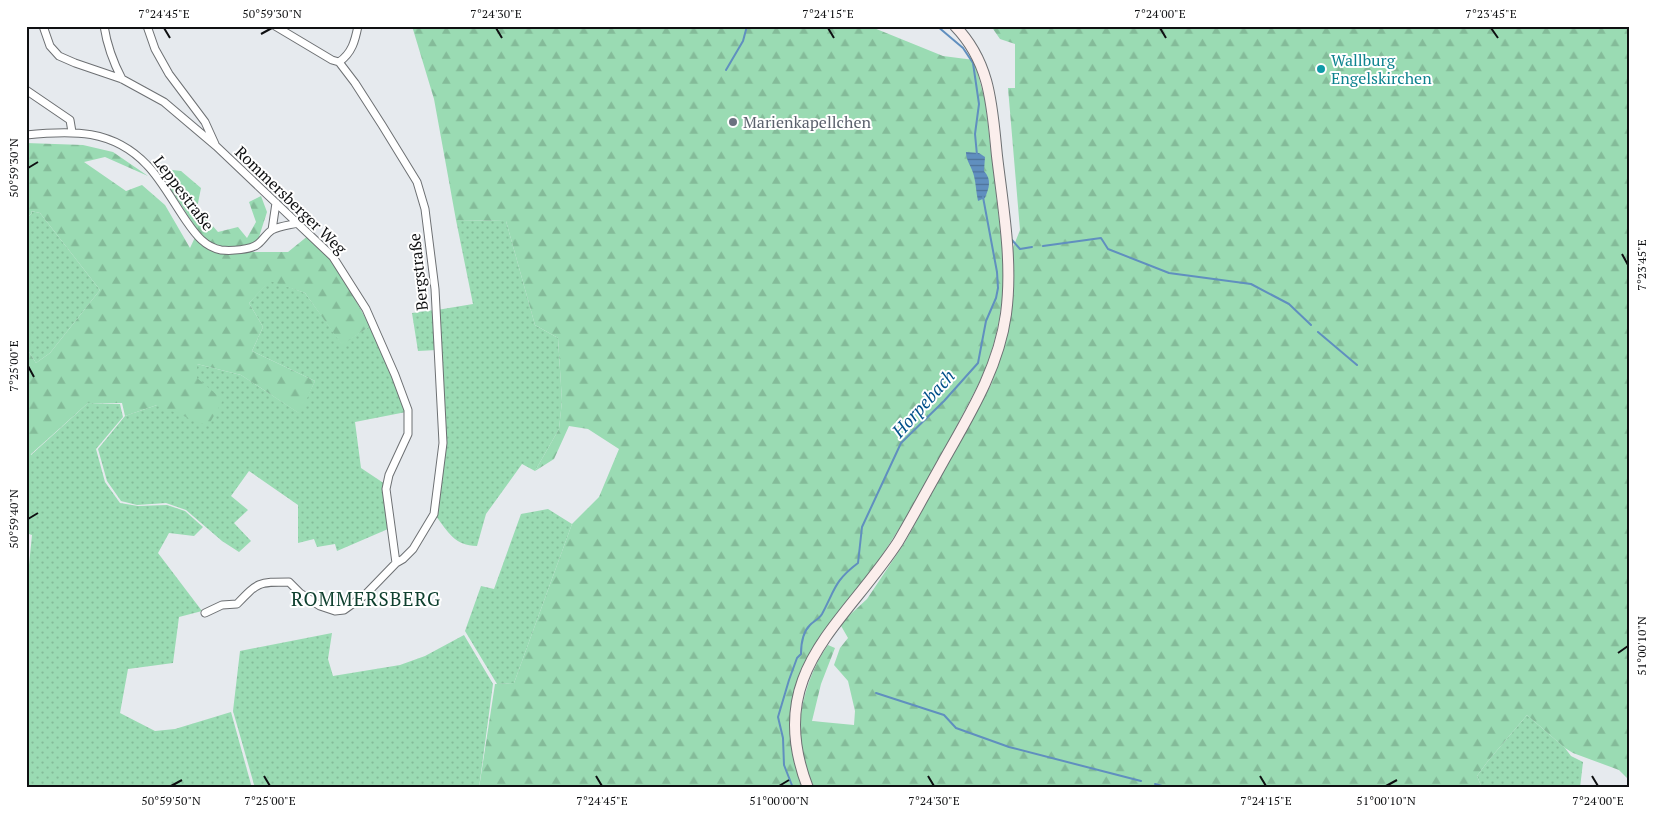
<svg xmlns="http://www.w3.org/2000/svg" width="1656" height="814" viewBox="0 0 1656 814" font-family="'PT Serif',serif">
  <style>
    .grass { fill: url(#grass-dots) }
    .forest { fill: url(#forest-firs) }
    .water { fill: url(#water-rules) }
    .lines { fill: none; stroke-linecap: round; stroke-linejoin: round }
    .stream { stroke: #608fbf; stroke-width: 2 }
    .street-casing { stroke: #6d7073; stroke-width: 9 }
    .secondary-casing { stroke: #6d7073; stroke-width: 12 }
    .street { stroke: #fff; stroke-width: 7 }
    .secondary { stroke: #fbeeec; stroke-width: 10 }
    .ticks { fill: none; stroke: #0f1012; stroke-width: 2 }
    .culture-dot { fill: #0f9aa8; stroke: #fff; stroke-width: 2 }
    .worship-dot { fill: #6b7280; stroke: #fff; stroke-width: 2 }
    .labels { text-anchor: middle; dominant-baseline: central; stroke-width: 4; stroke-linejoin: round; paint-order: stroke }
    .culture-label { font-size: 16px; fill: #0d838f; stroke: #fff; text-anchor: start }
    .worship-label { font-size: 16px; fill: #5b616d; stroke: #fff; text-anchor: start }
    .street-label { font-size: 16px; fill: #0f1012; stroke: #fff }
    .water-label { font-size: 18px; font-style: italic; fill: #004f8a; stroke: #fff }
    .quarter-label { font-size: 19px; letter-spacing: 1px; fill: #0f402f; stroke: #fff }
    .neatline { fill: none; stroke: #0f1012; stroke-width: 2 }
    .ticks-label { font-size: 12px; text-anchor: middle; fill: #0f1012 }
  </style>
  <defs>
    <pattern id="grass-dots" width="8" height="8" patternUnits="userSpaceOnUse" patternTransform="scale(1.25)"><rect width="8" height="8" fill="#9adbb3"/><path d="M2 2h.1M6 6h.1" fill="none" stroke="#84bb99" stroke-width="1.8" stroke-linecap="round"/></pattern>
    <pattern id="forest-firs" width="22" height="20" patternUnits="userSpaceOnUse" patternTransform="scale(1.25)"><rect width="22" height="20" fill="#9adbb3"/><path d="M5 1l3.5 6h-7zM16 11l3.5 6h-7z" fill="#84bb99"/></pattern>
    <pattern id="water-rules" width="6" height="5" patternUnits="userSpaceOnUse" patternTransform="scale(1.25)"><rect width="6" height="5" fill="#608fbf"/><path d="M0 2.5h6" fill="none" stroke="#4e739a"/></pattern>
  </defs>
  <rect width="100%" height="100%" fill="#e6eaee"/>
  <path class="grass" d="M31,211L40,213L100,290L50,353L36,363L26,347V219L32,213Z
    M456,220L506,221L535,325L558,338L562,401L559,429L535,471L522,464L486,514L477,546C455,546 448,532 436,516C450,449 441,378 437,310L473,304Z
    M270,280L305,293L342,344L370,326L393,376L406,412L355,422L361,468L385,484L388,529L337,551L335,544L317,547L314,539L298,543V505L249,471L231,496L248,510L234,523L251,541L239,552L222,541L186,510L166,503L137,505L121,501L107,481L98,449L125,416L157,405L197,378V364L241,375L299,413L315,381L252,351L263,327L249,303Z
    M434,310L437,350L418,351L412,313Z
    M88,403L120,404L123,417L96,449L105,482L120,503L138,506L167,505L185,511L203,527L194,536L169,533L158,553L202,611L179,617L173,663L128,669L120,713L155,731L175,729L231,712L252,788H26V595L32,535L26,533V444L31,455Z
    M548,509L572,524L514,683L497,684L465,631L481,586L494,589L521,514Z
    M332,633L328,659L333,676L400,665L425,656L464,635L493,684L479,788H255L233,711L240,651Z
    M1527,715L1565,748L1571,756L1583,762L1580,788H1482L1477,776L1488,761Z"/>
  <path class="forest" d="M412,26H869L943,56L974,60L985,100L1003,252C1006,298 998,345 977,387C950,439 922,493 890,543C835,629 761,672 803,788H479L495,684L514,683L572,524L599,497L619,449L588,429L569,426L554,459L535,471L559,429L562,401L558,338L535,325L506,221L456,220L434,99Z
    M991,26H1630V781L1619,770L1573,753L1565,748L1527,715L1488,761L1477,776L1482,788H814C806,768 798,746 800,724C802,697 812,667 828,645L835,648L821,684L812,721L854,725L855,711L848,681L834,665L840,648L848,638L840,624L867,599L905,542L991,385L1005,344L1011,316L1014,288L1012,250L1020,230L1008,88H1015V44L1000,39Z
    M26,143L83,145L113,152L148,176L105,157L84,162L126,191L142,185L165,205L190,248L198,231L157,168L181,171L201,188L197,208L218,232L238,227L247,238L256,222L249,202L261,196L267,212L259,237L252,252H288L309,235L332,258L370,326L342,345L305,293L270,281L249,303L263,327L252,351L315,381L300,414L241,375L197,364V378L223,400L208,426L157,405L125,416L122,403H88L30,455L26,444V347L36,363L50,353L100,290L40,213L31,211L32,213L26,219Z"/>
  <path class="water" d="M966,152L979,153L985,157L984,171C992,180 989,188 985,198L978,201C976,192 976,184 974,176C972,167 966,161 966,152Z"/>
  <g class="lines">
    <path class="stream" d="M937,26L963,48L973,63L979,104L975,134L977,155
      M726,70L743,41L747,26
      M1012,240L1020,249L1032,247
      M1043,246L1101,238L1108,249L1169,273L1251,284L1289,304L1311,325
      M1318,332L1357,365
      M876,693L944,715L956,728L1009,747L1141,781
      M1155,784L1166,787L1219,786L1224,788
      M793,788L784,765L783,738L778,717L789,680L797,658L801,654C801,643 803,632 810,625C814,621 819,619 822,614C835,590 834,581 858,563L862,527L901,443L944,401L978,363L986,321L996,298L998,288L997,272L983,197
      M1243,788H1269"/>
    <g class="street-casing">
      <path id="street" d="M43,26L50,46L59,56L75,63L122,79L164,102L216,146L333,257L366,309L395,375L408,410V434L389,475L386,489L396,563
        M104,26C107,45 113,62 122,79
        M147,26L155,49L169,74L205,122L215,144
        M339,62C352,53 355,41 358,26
        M26,90L70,120L72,132
        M26,135C72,130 113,129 147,165C161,179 175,205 187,222C196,235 205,247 221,250C231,251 251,250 258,244C263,240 267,233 272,230C279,226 290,225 298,223
        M272,230L276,203
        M205,613L222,605L237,604C258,582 258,582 289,582L300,593L320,606L335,611L344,610L365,595L396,563L403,559L413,549L434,514L443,443L435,289L425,209L417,182L382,125L355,83L339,62L332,60L275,26"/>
    </g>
    <g class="secondary-casing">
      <path id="secondary" d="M808,788C763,673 843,626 898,542C915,513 931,483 948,453C973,409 999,365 1006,314C1013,262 1003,207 997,156C992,107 991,63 955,26"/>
    </g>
    <use href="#street" class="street"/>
    <use href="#secondary" class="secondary"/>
  </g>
  <path class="ticks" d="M164,28L170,38M496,28L502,38M828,28L834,38M1160,28L1166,38M1491,28L1498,38M261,34L272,28M28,168L38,162M1622,254L1628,265M28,366L34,377M28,519L38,513M1618,653L1628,646M264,776L270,786M596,776L602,786M928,776L934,786M1260,776L1266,786M1592,776L1598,786M171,786L182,780M779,786L789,780M1386,786L1397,780"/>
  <circle class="culture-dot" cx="1321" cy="69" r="5"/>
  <circle class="worship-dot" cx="733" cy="122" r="5"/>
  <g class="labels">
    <g class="culture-label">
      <text x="1331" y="60">Wallburg<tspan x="1331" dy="18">Engelskirchen</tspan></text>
    </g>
    <g class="worship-label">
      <text x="743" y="122">Marienkapellchen</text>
    </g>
    <g class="street-label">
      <text transform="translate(184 193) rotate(53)">Leppestraße</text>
      <text transform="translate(291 200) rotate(44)">Rommersberger Weg</text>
      <text transform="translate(418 272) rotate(-96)">Bergstraße</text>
    </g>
    <g class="water-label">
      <text transform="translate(923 403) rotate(-48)">Horpebach</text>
    </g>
    <g class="quarter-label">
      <text x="366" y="598">ROMMERSBERG</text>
    </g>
  </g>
  <rect width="1656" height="814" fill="none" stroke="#ffffff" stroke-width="55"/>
  <rect x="28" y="28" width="1600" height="758" class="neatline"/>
  <g class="ticks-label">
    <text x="164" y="18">7°24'45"E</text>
    <text x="272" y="18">50°59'30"N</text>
    <text x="496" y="18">7°24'30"E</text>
    <text x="828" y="18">7°24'15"E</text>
    <text x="1160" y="18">7°24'00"E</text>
    <text x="1491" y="18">7°23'45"E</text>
    <text transform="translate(14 168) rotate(-90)" y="4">50°59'30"N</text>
    <text transform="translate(1642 265) rotate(-90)" y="4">7°23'45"E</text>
    <text transform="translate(14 366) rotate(-90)" y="4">7°25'00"E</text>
    <text transform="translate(14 519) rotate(-90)" y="4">50°59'40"N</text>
    <text transform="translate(1642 646) rotate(-90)" y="4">51°00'10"N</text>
    <text x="171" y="805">50°59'50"N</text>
    <text x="270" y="805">7°25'00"E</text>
    <text x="602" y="805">7°24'45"E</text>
    <text x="779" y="805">51°00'00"N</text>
    <text x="934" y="805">7°24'30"E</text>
    <text x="1266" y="805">7°24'15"E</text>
    <text x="1386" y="805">51°00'10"N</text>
    <text x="1598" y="805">7°24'00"E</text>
  </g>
</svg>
